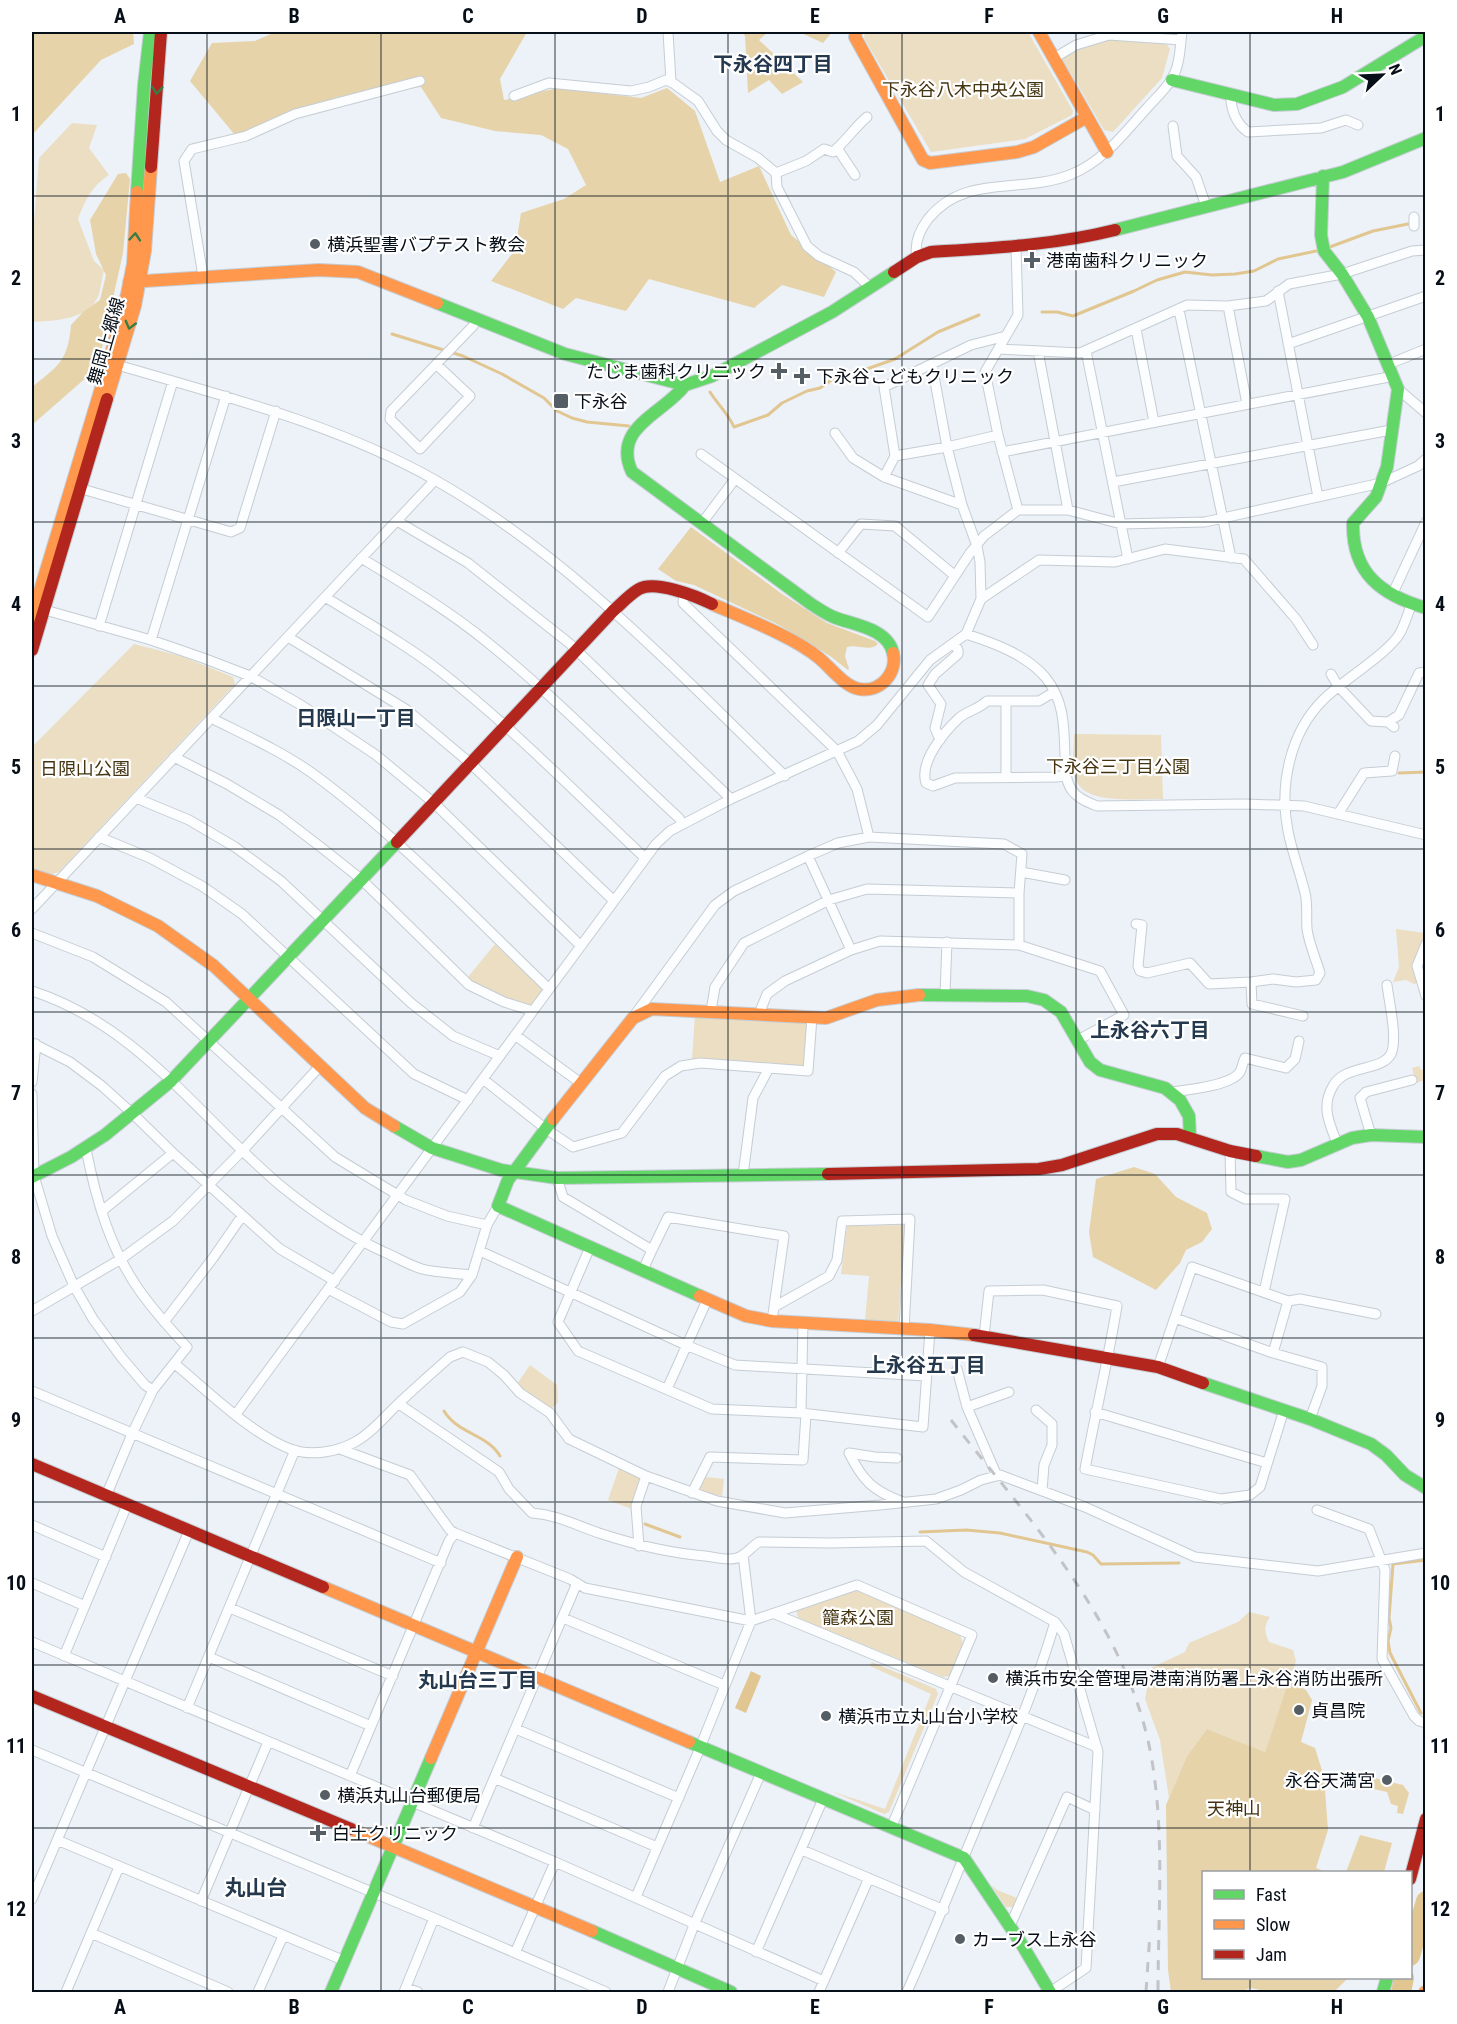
<svg xmlns="http://www.w3.org/2000/svg" width="1457" height="2024" viewBox="0 0 1457 2024" font-family="'Roboto Condensed','Noto Sans JP',sans-serif">
  <style>
    .green { fill: #ebdec2 }
    .forest { fill: #e6d3aa }
    .water { fill: #e1c691 }
    .lines { fill: none; stroke-linecap: round; stroke-linejoin: round }
    .stream { stroke: #e1c691; stroke-width: 3 }
    .river { stroke: #e1c691; stroke-width: 20 }
    .street-casing { stroke: #c5cdd4; stroke-width: 11 }
    .fast-casing { stroke: #c5cdd4; stroke-width: 14 }
    .slow-casing { stroke: #c5cdd4; stroke-width: 14 }
    .jam-casing { stroke: #c5cdd4; stroke-width: 14 }
    .street { stroke: #fcfdfe; stroke-width: 9 }
    .fast { stroke: #63d668; stroke-width: 12 }
    .slow { stroke: #ff974d; stroke-width: 12 }
    .jam { stroke: #b3261e; stroke-width: 12 }
    .rail { stroke: #c2c3c6; stroke-width: 3; stroke-dasharray: 10 10; stroke-linecap: butt }
    .oneway { stroke: #397c44 }
    .grid { fill: none; stroke: #060e17; stroke-width: 1.5; stroke-opacity: 0.55 }
    .poi-dot { fill: #565e65; stroke: #fff; stroke-width: 2 }
    .labels { text-anchor: middle; dominant-baseline: central; stroke-width: 4.5; stroke-linejoin: round; paint-order: stroke }
    .park-label { font-size: 18px; fill: #443411; stroke: #fff }
    .poi-label { font-size: 18px; fill: #060e17; stroke: #fff; text-anchor: start }
    .street-label { font-size: 18px; fill: #060e17; stroke: #fff }
    .neighbourhood-label { font-size: 20px; font-weight: bold; fill: #25394e; stroke: #fff }
    .quarter-label { font-size: 21px; font-weight: bold; fill: #25394e; stroke: #fff }
    .neatline { fill: none; stroke: #060e17; stroke-width: 2 }
    .grid-label { font-size: 20px; text-anchor: middle; font-weight: bold; fill: #060e17 }
  </style>
  <rect width="100%" height="100%" fill="#ecf2f7"/>
  <path class="green" d="M865,32H1028L1073,111L1072,115L1025,139L931,152L864,38Z
    M1109,37L1165,42L1170,49L1162,78L1113,132L1104,130L1062,58L1088,44Z
    M72,123L97,125L89,148L109,175C92,186 85,200 78,219L94,261L104,270C102,278 101,286 99,294C90,320 54,321 32,322V248L39,158Z
    M134,644L181,656L233,677L235,684L59,872L50,875L32,869V747Z
    M1074,734L1161,735L1163,799C1140,798 1086,806 1076,780C1071,767 1074,748 1074,734Z
    M1396,929L1425,933L1414,965L1418,983L1414,984L1406,980L1393,982L1399,967Z
    M495,944L544,991L530,1006C510,999 482,993 468,977Z
    M695,1015L807,1021L804,1066L692,1059Z
    M1419,1066L1421,1070L1425,1069V1080L1416,1083L1412,1068Z
    M905,1225L898,1323L865,1320L869,1276L841,1274L847,1226Z
    M530,1365L557,1385L558,1402L551,1410L520,1389L517,1384Z
    M619,1468L641,1478L632,1509L608,1500Z
    M705,1477L724,1479L722,1496L696,1491Z
    M855,1589L959,1633L963,1643L949,1676L943,1677L798,1618L796,1610Z
    M1249,1612L1270,1617C1263,1626 1265,1633 1269,1642L1293,1650L1296,1661L1265,1752L1207,1729L1187,1756L1169,1798L1160,1740L1145,1699L1151,1668L1185,1652L1189,1643L1238,1622Z
    M872,1662L936,1689L938,1694L889,1812L884,1814L831,1791L885,1809L931,1694L870,1666Z
    M991,1885L997,1890L1017,1898L1013,1907H1006Z"/>
  <path class="forest" d="M32,32H133L134,44L101,60L32,135Z
    M275,32H527L500,79L504,100L558,88L641,98L667,88L695,111L720,182L759,166L791,235L836,272L824,297L782,285L754,308L649,279L626,311L576,298L563,309L491,281L515,250L521,213L564,199L586,185L568,149L541,135L495,131L441,118L421,87L337,97L235,135L190,81L212,43L255,41Z
    M742,32H768L759,40L803,82L782,94L769,80L748,93L745,36Z
    M799,32H832L823,43Z
    M126,173L130,179L123,253L101,352L88,376L32,425V387C58,366 68,361 71,325L83,312L100,300L106,275L96,254L90,220L118,174Z
    M691,527L782,594L827,623L875,641L878,644C870,652 858,644 847,647L845,656L849,669L848,670L830,656L777,624L694,585L676,581L658,569Z
    M1134,1167L1155,1174L1176,1197L1207,1213L1212,1229L1202,1242L1186,1250L1180,1263L1156,1290L1093,1257L1089,1232L1096,1179Z
    M1289,1680L1306,1690L1312,1700L1301,1742L1315,1748L1324,1777L1328,1830L1316,1868L1326,1872H1204V1978H1348L1334,1992H1270L1251,1988L1238,1992H1171L1168,1970L1166,1805L1187,1756L1207,1729L1265,1752Z
    M1375,1778L1403,1785L1409,1793L1403,1814L1397,1813L1398,1806L1391,1804L1387,1792L1369,1788Z
    M1360,1835L1392,1843L1384,1872H1346Z"/>
  <path class="water" d="M751,1671L761,1676L746,1713L735,1708Z"/>
  <g class="lines">
    <path class="stream" d="M1327,248L1373,231L1408,224
      M1042,312H1057L1073,316L1134,291L1157,280L1185,272L1212,275L1235,274L1254,271L1278,259L1321,250
      M392,334L463,356L502,374L544,398L557,411L572,418L587,422L629,426
      M710,392C718,405 728,413 734,427L768,415L782,403L807,391L820,388L840,374L864,370L895,359L938,332L979,315
      M1399,773L1426,772
      M444,1411C458,1434 487,1434 500,1456
      M645,1524L680,1537
      M920,1532L966,1530L1000,1533L1087,1552L1093,1555L1101,1564L1179,1563
      M1421,1713L1390,1653L1388,1641L1391,1628L1389,1618L1393,1564L1426,1560"/>
    <path class="river" d="M1410,1956L1426,1901
      M1401,1992L1404,1978"/>
    <g class="street-casing">
      <path id="street" d="M668,32L671,82
        M1054,58L1076,45L1109,35L1181,40
        M1231,94C1230,108 1236,124 1248,132L1321,128L1346,120L1358,125
        M514,96L549,83L631,91L649,87L666,80L673,83L698,101L717,131L726,140L758,158L776,173L777,187L807,246L819,256L854,272L871,288
        M1173,126L1177,156L1196,177L1206,206
        M837,148L855,175
        M776,173L806,161L824,149L833,152C846,141 854,128 867,117
        M1414,217V226
        M1016,247L1018,315L985,372L998,435L1018,510
        M917,257C914,243 919,231 928,219C966,172 1023,195 1072,174C1104,161 1125,132 1147,108C1155,99 1165,90 1171,80C1180,67 1180,47 1182,32
        M203,276L184,161L192,149L246,136L295,114L420,81
        M1278,291L1318,497
        M1228,306L1247,404
        M1179,310L1231,558
        M1136,329L1154,422
        M1288,344L1426,296
        M998,349L1080,353L1187,305L1228,306L1266,301L1289,284L1342,274L1412,251L1426,250
        M1038,351L1068,510
        M1086,351L1128,559
        M111,363C222,396 334,423 435,480C569,556 675,670 785,776
        M1389,364L1426,349
        M437,365L470,396L420,449L390,419L391,411L473,326L476,320
        M1398,389L1426,413
        M835,433L853,458L884,477L962,505
        M1002,452L1394,376
        M701,454L928,617L970,553L984,536L1018,510H1068L1121,524L1205,522L1381,483L1418,466L1426,459
        M895,456L884,387L971,345L1006,336
        M884,477L895,456L947,447L998,435
        M1113,482L1391,430
        M75,487L231,532L240,528L276,411
        M397,521L468,563L569,643L731,799
        M702,523L735,479
        M838,553L861,524L895,526L954,575
        M361,558C404,584 448,610 487,642C554,696 615,759 679,818L682,824
        M684,592L683,603L837,751L857,789L869,837
        M1392,595L1426,522
        M325,597C364,621 404,643 440,671C513,728 578,795 645,858
        M981,599L1039,560L1115,562L1165,549L1244,559L1296,619L1313,645
        M38,608L151,640L203,658L250,676L301,705L376,755L434,803L581,946
        M99,626L173,381
        M966,634C994,643 1027,655 1046,678C1065,702 1064,729 1065,757C1065,768 1065,779 1071,789C1077,798 1087,802 1097,806L1244,804L1304,806L1426,835
        M288,637L407,710L470,763L614,901
        M151,640L226,396
        M1331,674L1338,686L1371,721L1388,722L1394,727
        M1054,692L1039,701H987C979,709 967,711 959,718C944,732 919,762 926,783L933,786L955,778L1058,777L1065,774
        M211,718C245,735 281,751 312,773C398,836 472,915 549,989
        M1388,722L1399,715L1419,673L1426,672
        M940,740L935,728L941,704L928,685L935,674L958,654V650L954,643
        M174,757L227,784L279,815L322,848L361,879L469,985L504,1002L533,1011
        M1006,777V701
        M136,798L189,820L235,847L281,881L411,1003L453,1036L500,1056
        M1338,814L1364,773L1392,771L1395,756
        M99,837L150,858L202,886L242,914L414,1074L468,1100
        M808,856L851,950
        M1021,872L1065,880
        M32,909L435,480
        M1136,924L1142,925L1138,966L1140,971L1147,973L1190,963L1209,984L1251,982L1273,979L1296,982L1316,980L1320,973C1316,959 1309,944 1307,929C1306,917 1308,904 1305,893C1300,872 1292,852 1288,831C1279,785 1290,732 1324,699C1342,681 1390,652 1400,633C1405,624 1408,613 1412,603
        M32,933L93,957L166,1002L335,1157L406,1200L447,1216L487,1225
        M1426,944L1417,966L1426,996
        M1251,982L1252,1004L1303,1016
        M32,991C138,1025 199,1117 281,1186C313,1212 347,1235 384,1252C396,1257 409,1265 422,1269C437,1273 456,1273 472,1275
        M945,994L947,942
        M711,1011L715,987L744,943L829,900L867,889L1019,893
        M759,1014L767,994L785,981L851,950L880,941L1019,945L1100,971L1124,1015L1078,1040
        M634,1016L715,905L734,891L808,856L838,843L869,837L1004,844L1022,854L1019,893V945
        M515,1035L582,1084
        M32,1043L70,1062L102,1086L133,1114L173,1153L280,1249L335,1281
        M483,1079L546,1129L573,1147L622,1133L665,1076L681,1066L700,1063L808,1071L812,1017
        M32,1082L36,1044
        M1171,1092C1187,1090 1231,1086 1240,1072C1242,1068 1243,1062 1245,1058L1286,1068L1295,1059L1299,1041
        M32,1094L34,1176L52,1236L74,1286L93,1319L122,1358L145,1385L153,1390
        M1371,1135L1360,1098L1366,1092L1412,1080
        M1337,1143C1329,1123 1321,1106 1333,1086C1345,1064 1381,1072 1391,1054C1398,1039 1389,1002 1387,985
        M86,1149C96,1200 111,1252 142,1294C156,1313 171,1330 187,1347L153,1390L132,1434L106,1496
        M1230,1151L1231,1192L1245,1199H1285L1264,1292
        M743,1175L753,1098L769,1068
        M557,1178L563,1197L652,1250L668,1217L784,1236L772,1321
        M102,1211L173,1153
        M590,1247L558,1322L578,1351L712,1409L801,1413L923,1427L930,1330
        M480,1251L688,1346L735,1365L926,1376
        M643,1270L652,1250
        M328,1289L391,1322L403,1324L460,1292L472,1275L487,1225L498,1206
        M1288,1301L1300,1299L1376,1314
        M774,1307L829,1276L837,1260L842,1221L910,1219L904,1329
        M32,1311L121,1259L173,1221L243,1150L320,1066
        M1175,1318L1273,1353L1322,1367V1386L1310,1419
        M164,1322L213,1258L242,1216
        M984,1336L989,1291L1043,1290L1117,1306C1108,1361 1095,1415 1085,1469L1221,1499L1250,1495L1260,1487L1284,1410
        M175,1364C208,1391 253,1436 293,1450C312,1456 337,1452 355,1442C372,1433 385,1416 399,1403C416,1387 433,1372 450,1357L463,1352L488,1362L504,1375L520,1393L550,1413L569,1439L646,1476L717,1501L785,1513L880,1505L936,1499L961,1490L981,1480L1000,1475L1085,1507L1195,1557L1318,1571L1426,1553
        M1158,1367L1192,1267L1288,1301L1273,1353
        M957,1369L967,1407L997,1476
        M667,1389L708,1298
        M32,1391L441,1563
        M399,1404L499,1472L509,1489L532,1513C559,1515 577,1526 602,1534C636,1545 670,1553 705,1556C715,1557 728,1561 737,1558C746,1555 752,1546 759,1542L831,1543L926,1541L964,1572L1055,1622L1064,1634L1098,1752L1086,1968L1050,1992
        M967,1407L1009,1392
        M1036,1410L1052,1424V1445L1044,1465L1042,1491
        M1095,1412L1267,1463
        M801,1413L803,1323
        M236,1414L656,844L670,831L731,799L858,741L877,725L930,660L966,634L981,599L980,562L977,546L962,505L947,447L932,365
        M340,1449L410,1475L450,1530L455,1533L570,1579L585,1588L751,1621L857,1585L972,1635L891,1828
        M849,1453C863,1481 873,1491 903,1502
        M849,1453L875,1457L897,1458
        M692,1493L710,1457L803,1460L806,1414
        M1317,1510L1369,1529L1385,1570L1382,1659L1414,1716L1419,1721L1426,1723
        M32,1525L106,1557
        M639,1546L636,1506L646,1476
        M32,1583L85,1606
        M230,1608L393,1676
        M775,1614L1097,1747
        M563,1618L724,1685
        M32,1642L555,1862L824,1981
        M64,1656L127,1505
        M209,1657L371,1726
        M187,1708L295,1450
        M516,1729L679,1798
        M32,1750L434,1918L606,1992
        M350,1776L449,1541L455,1533
        M494,1778L657,1847
        M473,1828L577,1583
        M57,1840L345,1961
        M802,1850L944,1910
        M636,1897L697,1755L751,1621L743,1555
        M32,1899L189,1531
        M201,1901L268,1742
        M1010,1926L1067,1797L1095,1810
        M91,1933L228,1992
        M756,1952L823,1799
        M515,1953L555,1862
        M406,1988L418,1992
        M66,1992L119,1867
        M258,1992L283,1936
        M404,1992L434,1918
        M668,1992L694,1925L761,1773
        M819,1992L869,1878
        M907,1992C932,1936 954,1880 978,1823C1006,1756 1035,1691 1055,1622"/>
    </g>
    <g class="fast-casing">
      <path id="fast" d="M1172,80L1274,105L1297,104L1343,87L1426,36
        M1323,176L1321,235L1324,251L1342,274L1368,317L1398,389L1387,467L1376,497L1353,523C1352,573 1381,595 1426,608
        M137,192L144,85L150,32
        M1115,230L1343,172L1426,138
        M437,303L565,354L685,385L712,376L832,312L894,272
        M685,385C665,413 611,427 632,472L811,604C819,609 827,615 836,618C855,625 888,629 893,653
        M919,995L1027,996L1044,1000L1061,1012L1090,1062L1100,1070L1165,1088L1180,1100L1189,1116L1190,1137
        M553,1119L508,1180L498,1206L700,1296
        M394,1126L432,1148L501,1170L557,1178L828,1174
        M1256,1156L1288,1162L1301,1160L1352,1138L1371,1135L1426,1137
        M32,1177L71,1157L105,1135L171,1081L397,842
        M1203,1383L1310,1419L1371,1444L1386,1455L1405,1475L1426,1488
        M689,1742L964,1858L1021,1943L1050,1992
        M592,1931L731,1992
        M331,1992L431,1758
        M1383,1992L1387,1978"/>
    </g>
    <g class="slow-casing">
      <path id="slow" d="M856,32L855,37L923,160L930,163L1017,152L1034,147L1087,117
        M1039,32L1107,152
        M129,282L319,270L358,272L437,303
        M107,399L135,306L145,251L151,167
        M712,604C744,618 794,637 819,658C830,667 844,686 859,689C880,693 898,673 893,653
        M32,617L108,365L127,294L133,264L137,192
        M32,875L97,896L158,926L214,966L365,1108L394,1126
        M553,1119L633,1018L652,1009L826,1018L877,1000L919,995
        M700,1296L746,1316L772,1321L930,1330L974,1335
        M323,1587L689,1742
        M431,1758L517,1557
        M351,1829L592,1931
        M1425,1992H1426"/>
    </g>
    <g class="jam-casing">
      <path id="jam" d="M151,167L161,32
        M894,272L917,257L931,252C993,248 1055,245 1115,230
        M32,650L107,399
        M397,842L613,611C621,604 630,594 639,589C655,580 696,596 712,604
        M828,1174L1039,1169L1062,1165L1157,1134H1177L1230,1151L1256,1156
        M974,1335L1158,1367L1203,1383
        M32,1464L323,1587
        M32,1696L351,1829
        M1410,1879L1426,1819"/>
    </g>
    <use href="#street" class="street"/>
    <use href="#fast" class="fast"/>
    <use href="#slow" class="slow"/>
    <use href="#jam" class="jam"/>
    <path class="rail" d="M951,1420C1035,1527 1136,1634 1154,1774C1164,1846 1158,1920 1158,1992
      M1294,1677L1315,1675L1328,1668
      M1146,1992L1150,1933"/>
  </g>
  <defs><path id="oneway-chevron" d="M-2-3.5L2.5 0L-2 3.5" fill="none" stroke-width="1.6" stroke-linecap="round" stroke-linejoin="round" transform="scale(1.5)"/></defs>
  <g class="oneway">
    <use href="#oneway-chevron" transform="translate(157 90) rotate(94)"/>
    <use href="#oneway-chevron" transform="translate(135 237) rotate(-85)"/>
    <use href="#oneway-chevron" transform="translate(130 325) rotate(105)"/>
  </g>
  <path class="grid" d="M207,32V1992M381,32V1992M555,32V1992M728,32V1992M902,32V1992M1076,32V1992M1250,32V1872M32,196H1426M32,359H1426M32,522H1426M32,686H1426M32,849H1426M32,1012H1426M32,1175H1426M32,1338H1426M32,1502H1426M32,1665H1426M32,1828H1426M1250,1978V1992"/>
  <g class="poi-dot">
    <circle cx="315" cy="244" r="6"/>
    <path d="M1029 251h6v6h6v6h-6v6h-6v-6h-6v-6h6z"/>
    <path d="M776 362h6v6h6v6h-6v6h-6v-6h-6v-6h6z"/>
    <path d="M799 367h6v6h6v6h-6v6h-6v-6h-6v-6h6z"/>
    <rect x="553" y="393" width="16" height="16" rx="3"/>
    <circle cx="993" cy="1678" r="6"/>
    <circle cx="1299" cy="1710" r="6"/>
    <circle cx="826" cy="1716" r="6"/>
    <circle cx="1387" cy="1780" r="6"/>
    <circle cx="325" cy="1795" r="6"/>
    <path d="M315 1824h6v6h6v6h-6v6h-6v-6h-6v-6h6z"/>
    <circle cx="960" cy="1939" r="6"/>
  </g>
  <g class="labels">
    <g class="park-label">
      <text x="963" y="89">下永谷八木中央公園</text>
      <text x="1118" y="766">下永谷三丁目公園</text>
      <text x="85" y="768">日限山公園</text>
      <text x="858" y="1617">籠森公園</text>
      <text x="1234" y="1808">天神山</text>
    </g>
    <g class="poi-label">
      <text x="327" y="244">横浜聖書バプテスト教会</text>
      <text x="1046" y="260">港南歯科クリニック</text>
      <text x="766" y="371" text-anchor="end">たじま歯科クリニック</text>
      <text x="816" y="376">下永谷こどもクリニック</text>
      <text x="574" y="401">下永谷</text>
      <text x="1005" y="1678">横浜市安全管理局港南消防署上永谷消防出張所</text>
      <text x="1311" y="1710">貞昌院</text>
      <text x="838" y="1716">横浜市立丸山台小学校</text>
      <text x="1375" y="1780" text-anchor="end">永谷天満宮</text>
      <text x="337" y="1795">横浜丸山台郵便局</text>
      <text x="332" y="1833">白土クリニック</text>
      <text x="972" y="1939">カーブス上永谷</text>
    </g>
    <g class="street-label">
      <text transform="translate(106 341) rotate(-74)">舞岡上郷線</text>
    </g>
    <g class="neighbourhood-label">
      <text x="773" y="64">下永谷四丁目</text>
      <text x="356" y="718">日限山一丁目</text>
      <text x="1150" y="1030">上永谷六丁目</text>
      <text x="926" y="1365">上永谷五丁目</text>
      <text x="478" y="1680">丸山台三丁目</text>
    </g>
    <g class="quarter-label">
      <text x="256" y="1888">丸山台</text>
    </g>
  </g>
  <rect width="1457" height="2024" fill="none" stroke="#ffffff" stroke-width="66"/>
  <rect x="1202" y="1871" width="210" height="108" fill="#ffffff" stroke="#9b9fa2" stroke-width="1.5"/>
  <rect x="1214" y="1890" width="30" height="9" fill="#63d668" stroke="#9b9fa2" stroke-width="1.5"/>
  <text x="1256" y="1901" font-size="18" fill="#060e17">Fast</text>
  <rect x="1214" y="1920" width="30" height="9" fill="#ff974d" stroke="#9b9fa2" stroke-width="1.5"/>
  <text x="1256" y="1931" font-size="18" fill="#060e17">Slow</text>
  <rect x="1214" y="1950" width="30" height="9" fill="#b3261e" stroke="#9b9fa2" stroke-width="1.5"/>
  <text x="1256" y="1961" font-size="18" fill="#060e17">Jam</text>
  <g transform="translate(1382 75) rotate(67)" stroke="#ffffff" stroke-width="4.5" paint-order="stroke">
  <path d="M0-4.5L10 22L0 15L-10 22Z" fill="#060e17"/>
  <text y="-9" font-size="16" font-weight="bold" text-anchor="middle" fill="#060e17">N</text>
  </g>
  <rect x="33" y="33" width="1391" height="1958" class="neatline"/>
  <g class="grid-label">
    <text x="120" y="23">A</text>
    <text x="294" y="23">B</text>
    <text x="468" y="23">C</text>
    <text x="642" y="23">D</text>
    <text x="815" y="23">E</text>
    <text x="989" y="23">F</text>
    <text x="1163" y="23">G</text>
    <text x="1337" y="23">H</text>
    <text x="16" y="121">1</text>
    <text x="1440" y="121">1</text>
    <text x="16" y="285">2</text>
    <text x="1440" y="285">2</text>
    <text x="16" y="448">3</text>
    <text x="1440" y="448">3</text>
    <text x="16" y="611">4</text>
    <text x="1440" y="611">4</text>
    <text x="16" y="774">5</text>
    <text x="1440" y="774">5</text>
    <text x="16" y="937">6</text>
    <text x="1440" y="937">6</text>
    <text x="16" y="1100">7</text>
    <text x="1440" y="1100">7</text>
    <text x="16" y="1264">8</text>
    <text x="1440" y="1264">8</text>
    <text x="16" y="1427">9</text>
    <text x="1440" y="1427">9</text>
    <text x="16" y="1590">10</text>
    <text x="1440" y="1590">10</text>
    <text x="16" y="1753">11</text>
    <text x="1440" y="1753">11</text>
    <text x="16" y="1916">12</text>
    <text x="1440" y="1916">12</text>
    <text x="120" y="2014">A</text>
    <text x="294" y="2014">B</text>
    <text x="468" y="2014">C</text>
    <text x="642" y="2014">D</text>
    <text x="815" y="2014">E</text>
    <text x="989" y="2014">F</text>
    <text x="1163" y="2014">G</text>
    <text x="1337" y="2014">H</text>
  </g>
</svg>
